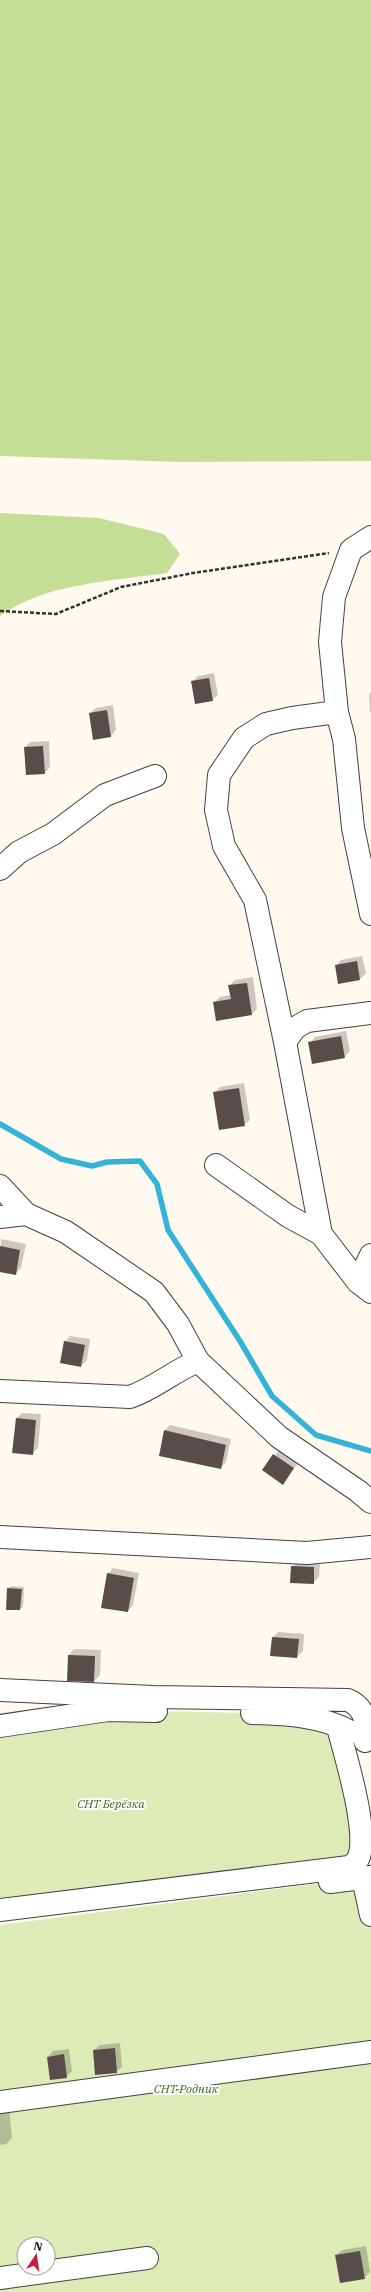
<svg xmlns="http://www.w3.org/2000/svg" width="371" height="2292" viewBox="0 0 371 2292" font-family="'IBM Plex Serif',serif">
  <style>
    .green { fill: #ddecb7; fill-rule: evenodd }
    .forest { fill: #c4de95 }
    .shadow { fill: #0003 }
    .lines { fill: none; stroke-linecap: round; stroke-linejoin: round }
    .stream { stroke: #34b3d6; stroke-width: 5.5 }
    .building { fill: #584d4a }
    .minor-casing { stroke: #424242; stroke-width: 24 }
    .path { stroke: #313131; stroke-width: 2.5; stroke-dasharray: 4 2; stroke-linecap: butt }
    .minor { stroke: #fff; stroke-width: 22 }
    .labels { text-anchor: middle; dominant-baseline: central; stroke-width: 4; stroke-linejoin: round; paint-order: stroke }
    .park-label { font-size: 12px; font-style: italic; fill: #3a6b1a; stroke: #fff }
  </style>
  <rect width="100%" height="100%" fill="#fff9f0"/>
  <path class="green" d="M108,1710L294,1714L338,1727L358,1860L0,1910V1726Z
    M363,1878L371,1915V2292H0V1925ZM24,2244H48V2268H24Z"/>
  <path class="forest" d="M0,0H371V461L180,462L0,456Z
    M0,513L99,518L164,534L180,554L167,573C113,581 45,583 0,616Z"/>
  <path class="shadow" d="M214,673L218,695L212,700L192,682L198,676Z
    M371,692V712H370L369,694Z
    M113,705L116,730L111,736L90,713L96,708Z
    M49,741L50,767L45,773L25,747L31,742Z
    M362,956L366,973L360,979L336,966L341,960Z
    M253,977L257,1009L252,1014L214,1003L220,997L231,995L229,986L235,980Z
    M346,1031L350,1051L344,1057L310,1043L315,1037Z
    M244,1083L250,1120L244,1125L214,1093L220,1087Z
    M1,1239L26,1244L21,1268L15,1274L0,1271Z
    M70,1336L90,1339L87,1360L81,1366L65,1342Z
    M22,1413L41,1414L38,1448L32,1454L17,1418Z
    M170,1425L231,1439L226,1462L221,1468L165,1430Z
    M280,1449L299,1462L282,1483L263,1470Z
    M298,1561L320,1562L319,1577L313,1583L292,1567Z
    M113,1568L139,1573L133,1605L128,1611L108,1574Z
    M11,1586L24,1587L23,1607L20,1609L8,1588Z
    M278,1632L304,1634L303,1651L297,1657L273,1637Z
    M74,1649L101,1650L100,1675L94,1681L69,1655Z
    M120,2043L122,2067L116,2072L94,2050L100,2045Z
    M69,2049L72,2071L66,2077L48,2057L53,2051Z
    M9,2109L12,2138L6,2144L0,2145V2110Z
    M366,2246L370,2272L364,2278L336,2255L342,2250Z"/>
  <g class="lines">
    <path class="stream" d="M0,1124L61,1159L92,1166L107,1162L140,1161L157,1184L168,1230L240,1341L272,1396L316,1435L371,1451"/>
  </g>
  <path class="building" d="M209,678L213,701L195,704L191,681Z
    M107,710L111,737L93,740L89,713Z
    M43,746L45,774L26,775L24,747Z
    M357,961L360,980L338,984L335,965Z
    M247,983L252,1015L216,1021L213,1002L231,999L228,985Z
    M341,1036L345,1058L312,1064L308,1042Z
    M239,1088L245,1126L219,1130L213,1092Z
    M0,1246L20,1250L16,1275L0,1272Z
    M64,1341L85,1345L81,1367L60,1363Z
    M16,1418L36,1420L33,1455L12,1453Z
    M164,1430L226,1445L221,1469L159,1456Z
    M273,1454L294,1468L283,1485L262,1470Z
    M291,1566L314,1567V1584L290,1583Z
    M107,1573L134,1578L128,1612L101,1608Z
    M7,1588L22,1589L20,1610H6Z
    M272,1637L299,1639L297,1658L270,1656Z
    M68,1655L95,1656L94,1682L67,1681Z
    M115,2048L117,2073L95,2075L93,2050Z
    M64,2054L67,2078L50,2080L47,2057Z
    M360,2251L365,2279L340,2283L335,2255Z"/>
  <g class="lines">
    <g class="minor-casing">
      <path id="minor" d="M371,537L351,550L334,597L330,642L337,712L344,739L353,828L371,914
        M0,869L19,852L53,834L105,795L155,776
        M371,1013L307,1021L295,1028L285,1042L321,1234L358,1282L371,1292
        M285,1042L255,900L224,846L216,810L219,775L244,738L266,724L292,718L337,712
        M216,1165L288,1216L321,1234
        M0,1186L26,1214L66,1232L154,1292L178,1324L198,1361L279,1437L358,1491L371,1502
        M0,1217L26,1214
        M358,1282L371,1255
        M0,1391L130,1397C155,1388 174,1371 198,1361
        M0,1537L307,1553L371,1547
        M0,1690L153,1697L348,1700C366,1708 367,1723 365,1741
        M252,1713C285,1714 321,1715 351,1732
        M0,1726L108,1710L156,1711
        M363,1878L371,1915
        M330,1882L371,1877
        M0,1910L349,1867C352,1865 357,1862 358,1859C370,1834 345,1755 338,1727
        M0,2102L371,2052
        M0,2278L147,2258"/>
    </g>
    <path class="path" d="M0,611L56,614L121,587L193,573L329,553"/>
    <use href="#minor" class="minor"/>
  </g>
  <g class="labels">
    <g class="park-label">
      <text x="111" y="1803">СНТ Берёзка</text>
      <text x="186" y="2088">СНТ Родник</text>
    </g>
  </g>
  <g transform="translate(36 2256) rotate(13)"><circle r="19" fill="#ffffff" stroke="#9f9f9f"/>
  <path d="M0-3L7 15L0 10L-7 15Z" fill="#c81d45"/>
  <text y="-6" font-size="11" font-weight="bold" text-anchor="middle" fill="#0f0f0f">N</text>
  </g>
</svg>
